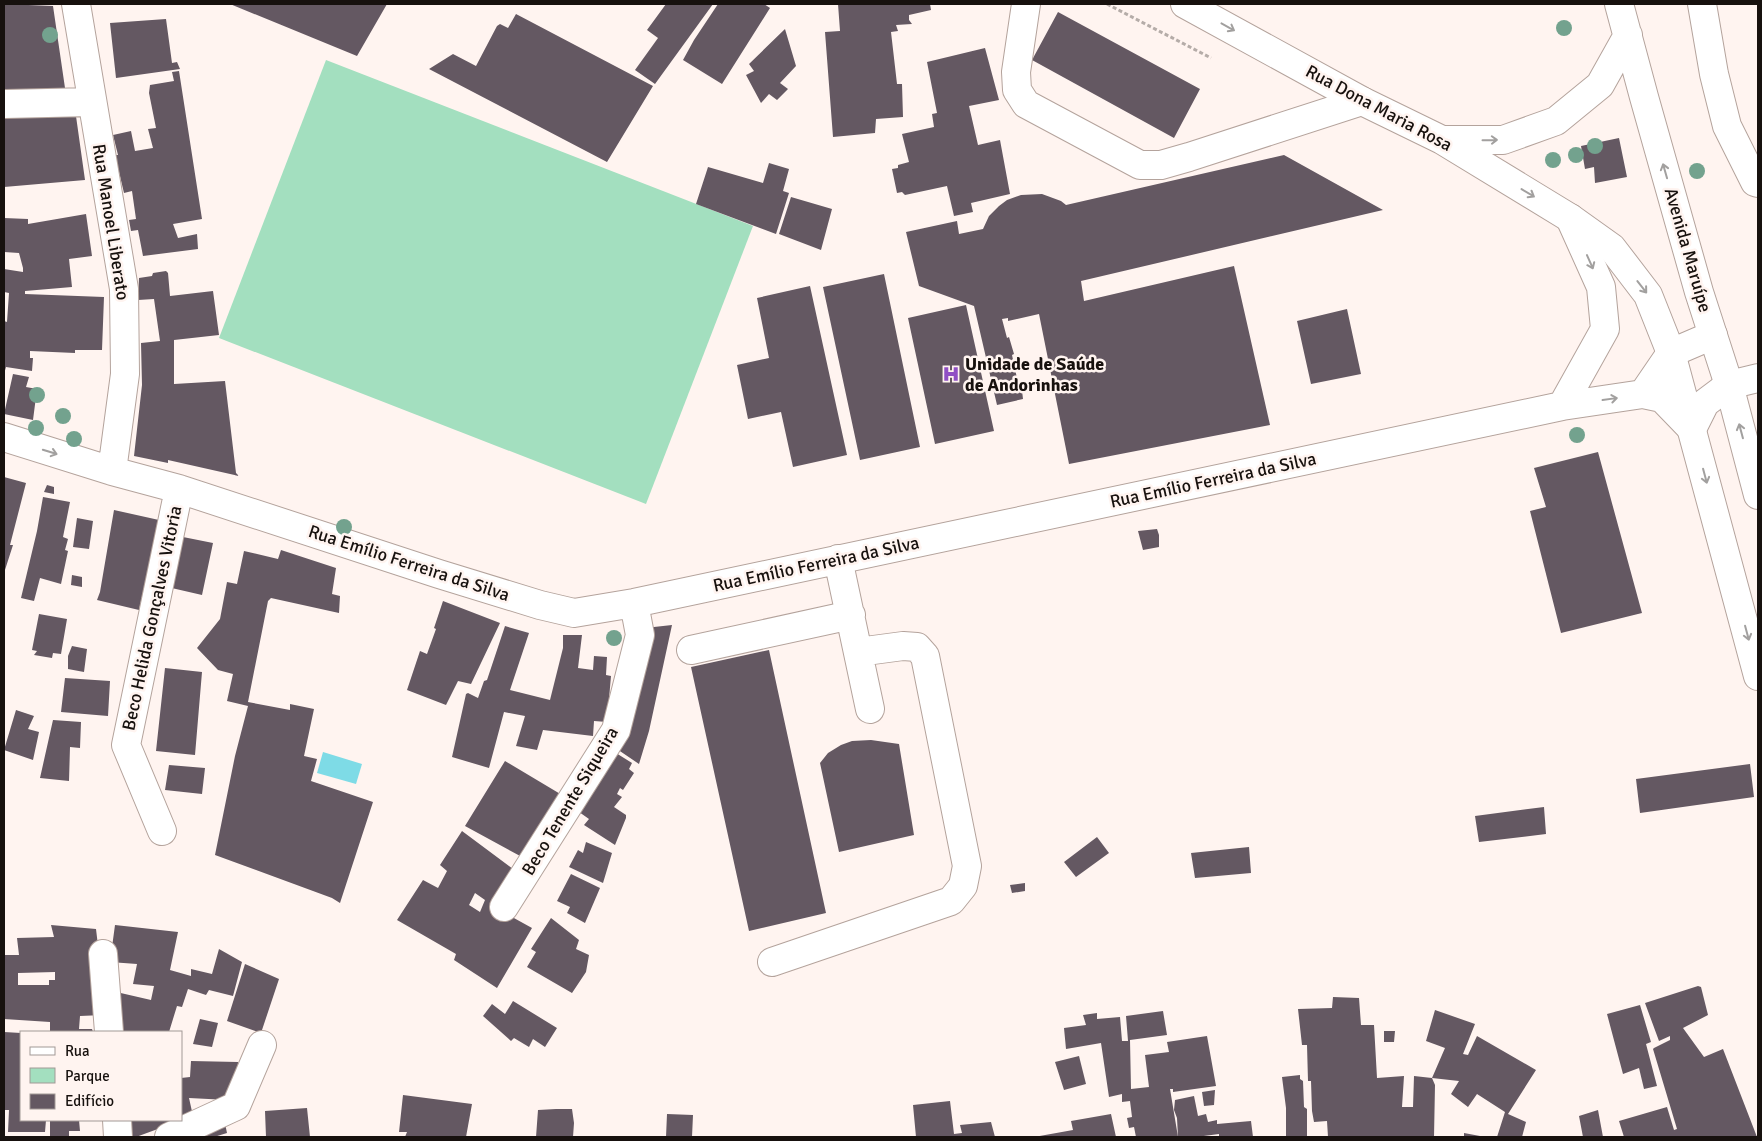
<svg xmlns="http://www.w3.org/2000/svg" width="1762" height="1141" viewBox="0 0 1762 1141" font-family="Signika,sans-serif">
  <style>
    .green { fill: #a3dfbf }
    .water { fill: #7edbe6 }
    .building { fill: #645862; fill-rule: evenodd }
    .lines { fill: none; stroke-linecap: round; stroke-linejoin: round }
    .minor-casing { stroke: #b4a39c; stroke-width: 30 }
    .major-casing { stroke: #b4a39c; stroke-width: 30 }
    .path { stroke: #b5aca8; stroke-width: 3; stroke-dasharray: 4 2.5; stroke-linecap: butt }
    .minor { stroke: #fff; stroke-width: 28 }
    .major { stroke: #fff; stroke-width: 28 }
    .tree { fill: #73a28e }
    .oneway { stroke: #a2a09f }
    .labels { text-anchor: middle; dominant-baseline: central; stroke-width: 5; stroke-linejoin: round; paint-order: stroke }
    .street-label { font-size: 18px; fill: #17110e; stroke: #fff4f0 }
    .poi-label { font-size: 18px; font-weight: bold; fill: #17110e; stroke: #fff4f0; text-anchor: start }
  </style>
  <rect width="100%" height="100%" fill="#fff4f0"/>
  <path class="green" d="M326,60L753,226L646,504L219,338Z"/>
  <path class="water" d="M323,752L362,764L356,784L317,773Z"/>
  <path class="building" d="M4,4L53,6L65,88L4,91Z
    M230,4H387L357,56Z
    M666,4H713L655,84L635,70L658,38L647,30Z
    M718,4H764L770,8L722,84L683,60L694,40Z
    M838,4H930L931,10L909,15V20L912,24L896,25L898,31L891,32L897,84H902L903,117L876,119L875,133L833,137L825,32L840,31Z
    M1058,12L1200,89L1174,138L1032,60Z
    M516,14L653,86L607,162L429,69L453,54L476,66L497,26L500,24L508,28Z
    M166,19L172,63L177,62L180,69L116,78L110,23Z
    M785,29L796,66L780,83L788,89L777,100L769,94L761,103L746,75L754,71L749,64Z
    M985,48L999,100L969,106L978,145L1000,140L1010,194L971,203L973,212L954,216L947,186L905,195L902,192L897,193L892,169L898,168V165L909,162L902,134L934,127L932,114L937,113L927,62Z
    M179,71L202,219L173,224L178,238L197,234L198,249L143,256L138,230L131,231L129,220L136,219L132,191L124,193L115,155H118L113,135L131,131L135,151L153,148L148,129L156,128L149,93L150,85L174,81L172,72Z
    M75,109L85,180L4,187V112Z
    M1619,138L1627,177L1595,183L1594,167L1585,169L1581,146Z
    M1284,155L1383,210L1081,281L1084,301L1234,266L1270,425L1069,464L1039,314L1008,321V318L1002,319L1007,338L1009,337L1014,354L1012,355L1018,383L1021,382L1023,399L997,405L974,306L919,286L906,232L957,221L959,234L983,229L989,216L999,206L1007,200L1021,195L1042,194L1061,201L1066,205Z
    M769,163L789,169L783,191L789,193L776,234L696,204L708,167L763,183Z
    M791,197L832,209L821,250L779,234Z
    M86,214L92,256L69,259L72,287L25,291V294L104,297L102,350H75V353L30,351V358H33L32,371L6,367L4,374V321L7,322L9,293L4,292V269L23,272V268L19,253L4,252V218L28,219V224Z
    M166,271L168,273L170,296L213,291L219,335L174,340V384L225,381L236,473L239,476L168,460V463L134,456L142,385L141,343L160,341L154,299L138,300L139,278L152,276L153,273Z
    M884,274L920,447L860,460L823,287Z
    M810,286L847,455L793,467L781,412L748,419L737,365L769,358L757,298Z
    M966,305L994,431L935,444L908,318Z
    M1347,309L1361,374L1311,384L1297,321Z
    M13,374L29,377L26,387L37,389L33,420L4,414Z
    M1598,452L1642,613L1561,633L1530,511L1546,507L1534,468Z
    M4,477L26,483L10,545H13L4,573Z
    M47,485L54,487V494L44,492Z
    M43,497L70,502L63,537L68,539L65,550L68,551L61,584L40,578L34,601L21,598L37,531Z
    M114,510L159,520L139,610L97,600L100,592Z
    M77,518L93,521L89,549L73,547Z
    M1157,529L1159,535V547L1143,550L1138,531Z
    M173,535L213,543L202,595L163,586Z
    M281,550L336,568L332,594L340,596L339,613L271,598L268,601L248,702L290,710V704L314,709L304,756L317,759L311,781L373,802L340,903L332,898L215,855L235,756L248,706L227,701L233,674L218,670L197,648L220,619L227,582L237,584L244,551L278,559Z
    M72,575L82,577V587L71,585Z
    M443,601L500,623L471,684L458,681L446,705L407,690L420,651L427,654L436,629L434,628Z
    M39,614L67,619L61,654L53,653L52,658L34,655L37,651L32,650Z
    M672,625L649,731L639,764L611,745L645,628Z
    M505,626L529,633L510,690L550,700L563,648V635H582L578,668L593,670L594,656L607,657L606,675L611,676L607,722L594,721L593,736L543,730L537,750L516,746L525,716L504,712L489,768L452,757L466,694L468,693L478,698L484,681L487,680Z
    M72,646L87,649L84,672L68,669V656Z
    M769,650L826,913L749,931L691,667Z
    M165,668L202,672L195,755L156,751Z
    M65,678L110,681L108,716L61,712Z
    M16,710L34,716L28,729L39,732L33,760L4,750Z
    M53,720L81,722L80,748L70,747L69,781L40,778Z
    M871,740L899,744L914,835L839,852L820,763L828,753L841,745L852,741Z
    M608,748L632,763L629,769L634,773L623,790L620,788L617,794L622,797L614,807L626,815V818L615,845L584,825L589,819L572,807Z
    M505,761L562,795L522,857L465,826Z
    M1750,764L1754,797L1640,813L1636,779Z
    M169,765L205,768L202,794L165,790Z
    M1544,807L1546,834L1479,842L1475,816Z
    M462,831L513,869L490,905L532,928L497,988L454,960L456,954L397,920L423,880L438,888L447,871L440,865ZM475,893L485,900L480,912L469,905Z
    M1097,837L1109,853L1076,877L1064,862Z
    M586,842L612,853L603,883L569,867L578,850L583,853Z
    M1249,847L1251,873L1195,878L1191,853Z
    M571,874L600,888L585,923L567,913L570,907L557,901Z
    M1025,883V891L1012,893L1010,885Z
    M551,918L579,940L576,949L589,955L586,972L572,993L527,967L536,952L531,949Z
    M51,925L96,929L102,979L103,1015L80,1016L79,1029H92L93,1032H50V1022L4,1019V955H19L17,938L54,937ZM55,972V980H49V985H18V973Z
    M115,925L178,932L170,970L191,976V969L212,974L219,949L242,962L233,996L209,990L206,995L188,989L182,1007L177,1006L169,1032H115L112,991L151,1000L154,986L133,984L137,964L110,962Z
    M245,964L279,979L261,1033L227,1021Z
    M1698,986L1701,987L1708,1015L1683,1028L1704,1057L1723,1049L1757,1137H1624L1619,1121L1667,1107L1674,1130L1677,1129L1653,1049L1654,1048L1670,1040V1036L1659,1041L1645,1003Z
    M1333,997L1359,998L1361,1025H1374L1377,1078L1404,1076L1402,1107H1413L1414,1076L1432,1078L1435,1085L1434,1137H1328L1327,1121L1314,1122L1312,1111L1311,1081H1308L1307,1045H1302L1298,1009L1332,1008Z
    M513,1001L557,1028L545,1047L533,1039L529,1047L514,1038L511,1041L483,1016L492,1004L505,1014Z
    M1640,1005L1651,1042L1646,1044L1657,1086L1644,1089L1639,1068L1623,1074L1607,1014Z
    M1435,1010L1475,1024L1463,1054L1468,1055L1477,1036L1536,1070L1508,1114L1526,1122L1522,1137H1497L1505,1112L1477,1094L1468,1107L1451,1094L1459,1081L1432,1078L1445,1048L1426,1041Z
    M1163,1011L1167,1035L1130,1040L1131,1089L1149,1087L1145,1055L1169,1052L1167,1042L1207,1036L1216,1086L1173,1092V1089H1170L1178,1137H1136L1134,1127L1129,1128L1127,1118L1132,1117L1130,1101L1122,1102V1094L1109,1097L1101,1043L1066,1049L1064,1028L1086,1025L1083,1015L1097,1013V1019L1120,1017L1122,1041H1128L1126,1016Z
    M200,1019L218,1023L212,1047L193,1044Z
    M1384,1031H1395L1394,1042H1384Z
    M4,1032L21,1033V1120H46L45,1132H8L9,1110H4Z
    M1079,1056L1086,1084L1064,1090L1055,1062Z
    M191,1061L238,1062L237,1092L228,1100L189,1098L193,1116L136,1137H125L123,1120H181V1078L190,1077Z
    M1300,1075V1079L1303,1081L1304,1107L1307,1109V1137H1286V1108L1282,1077Z
    M1215,1090L1214,1105L1204,1106L1202,1092Z
    M403,1095L472,1104L466,1137H405L407,1132H399Z
    M1194,1096L1198,1116L1206,1114L1208,1122L1217,1120V1124L1251,1121L1253,1137H1219V1134L1196,1137H1178L1177,1118L1174,1110L1175,1100Z
    M950,1101L954,1134L962,1133L960,1125L991,1122L995,1137H916L913,1105Z
    M307,1108L310,1137H266L265,1111Z
    M556,1109H572L574,1123L573,1137H536L538,1110Z
    M1598,1110L1603,1137H1583L1579,1116Z
    M223,1114L227,1133L214,1137H177Z
    M667,1114L693,1115L692,1137H666Z
    M1111,1114L1116,1137H1034L1073,1130L1071,1121Z
    M50,1120H79L80,1131H69V1137H50Z
    M1464,1133L1480,1136V1137H1464Z"/>
  <g class="lines">
    <g class="minor-casing">
      <path id="minor" d="M76,4L124,289L125,374L112,471
        M1026,4L1016,72L1017,90L1026,104L1140,165H1161L1189,157L1362,101
        M1702,4L1714,74L1727,126L1755,182L1758,183
        M4,104L91,102
        M1643,394L1671,353L1713,335
        M1562,406L1605,329L1601,287L1570,218
        M4,437L112,471L179,489L439,574L540,605L574,613L634,603L1562,406L1643,394L1662,398L1692,429L1705,403L1729,385L1758,378
        M838,559L870,709
        M691,650L851,615
        M162,831L126,745L179,489
        M504,907L616,730L640,635L634,603
        M103,954L109,1032
        M772,962L951,901L963,886L967,866L925,656L917,647L903,646L858,652
        M117,1120L118,1137
        M169,1137L236,1106L262,1045"/>
    </g>
    <g class="major-casing">
      <path id="major" d="M1185,4L1362,101L1442,140L1570,218L1612,248L1648,295L1671,353L1758,676
        M1619,4L1644,97L1699,292L1729,385L1758,495
        M1442,140H1503L1556,121L1600,85L1628,35"/>
    </g>
    <path class="path" d="M1107,4L1211,58"/>
    <use href="#minor" class="minor"/>
    <use href="#major" class="major"/>
  </g>
  <g class="tree">
    <circle cx="1564" cy="28" r="8"/>
    <circle cx="50" cy="35" r="8"/>
    <circle cx="1595" cy="146" r="8"/>
    <circle cx="1576" cy="155" r="8"/>
    <circle cx="1553" cy="160" r="8"/>
    <circle cx="1697" cy="171" r="8"/>
    <circle cx="37" cy="395" r="8"/>
    <circle cx="63" cy="416" r="8"/>
    <circle cx="36" cy="428" r="8"/>
    <circle cx="1577" cy="435" r="8"/>
    <circle cx="74" cy="439" r="8"/>
    <circle cx="344" cy="527" r="8"/>
    <circle cx="614" cy="638" r="8"/>
  </g>
  <defs><path id="oneway-shaft" d="M-6 0H5M1.5-3L5.5 0L1.5 3" fill="none" stroke-width="1.6" stroke-linecap="round" stroke-linejoin="round" transform="scale(1.25)"/></defs>
  <g class="oneway">
    <use href="#oneway-shaft" transform="translate(1228 27) rotate(29)"/>
    <use href="#oneway-shaft" transform="translate(1490 140) rotate(-1)"/>
    <use href="#oneway-shaft" transform="translate(1665 171) rotate(-106)"/>
    <use href="#oneway-shaft" transform="translate(1528 193) rotate(31)"/>
    <use href="#oneway-shaft" transform="translate(1590 262) rotate(66)"/>
    <use href="#oneway-shaft" transform="translate(1642 287) rotate(52)"/>
    <use href="#oneway-shaft" transform="translate(1610 399) rotate(-8)"/>
    <use href="#oneway-shaft" transform="translate(1741 431) rotate(-105)"/>
    <use href="#oneway-shaft" transform="translate(50 452) rotate(17)"/>
    <use href="#oneway-shaft" transform="translate(1705 476) rotate(75)"/>
    <use href="#oneway-shaft" transform="translate(1747 633) rotate(75)"/>
  </g>
  <defs>
    <g id="hospital-bare" transform="scale(1.35)"><path d="M-5-5h3v3.5h4V-5h3V5h-3V1.5h-4V5h-3Z" fill="#904fc4" stroke="#fff4f0" stroke-width="2.5" paint-order="stroke"/></g>
  </defs>
  <g fill-rule="evenodd">
    <use href="#hospital-bare" x="951" y="374"/>
  </g>
  <g class="labels">
    <g class="street-label">
      <text transform="translate(1379 108) rotate(28)">Rua Dona Maria Rosa</text>
      <text transform="translate(111 222) rotate(81)">Rua Manoel Liberato</text>
      <text transform="translate(1688 250) rotate(74)">Avenida Maruípe</text>
      <text transform="translate(1213 480) rotate(-12)">Rua Emílio Ferreira da Silva</text>
      <text transform="translate(409 563) rotate(18)">Rua Emílio Ferreira da Silva</text>
      <text transform="translate(816 564) rotate(-12)">Rua Emílio Ferreira da Silva</text>
      <text transform="translate(152 618) rotate(-78)">Beco Helida Gonçalves Vitoria</text>
      <text transform="translate(570 801) rotate(-59)">Beco Tenente Siqueira</text>
    </g>
    <g class="poi-label">
      <text x="965" y="364">Unidade de Saúde<tspan x="965" dy="21">de Andorinhas</tspan></text>
    </g>
  </g>
  <rect width="1762" height="1141" fill="none" stroke="#17110e" stroke-width="10"/>
  <rect x="20" y="1031" width="162" height="90" fill="#fff4f0" stroke="#a29996"/>
  <rect x="30" y="1047" width="25" height="8" fill="#ffffff" stroke="#a29996"/>
  <text x="65" y="1056" font-size="15" fill="#17110e">Rua</text>
  <rect x="30" y="1068" width="25" height="15" fill="#a3dfbf" stroke="#a29996"/>
  <text x="65" y="1081" font-size="15" fill="#17110e">Parque</text>
  <rect x="30" y="1094" width="25" height="15" fill="#645862" stroke="#a29996"/>
  <text x="65" y="1106" font-size="15" fill="#17110e">Edifício</text>
</svg>
